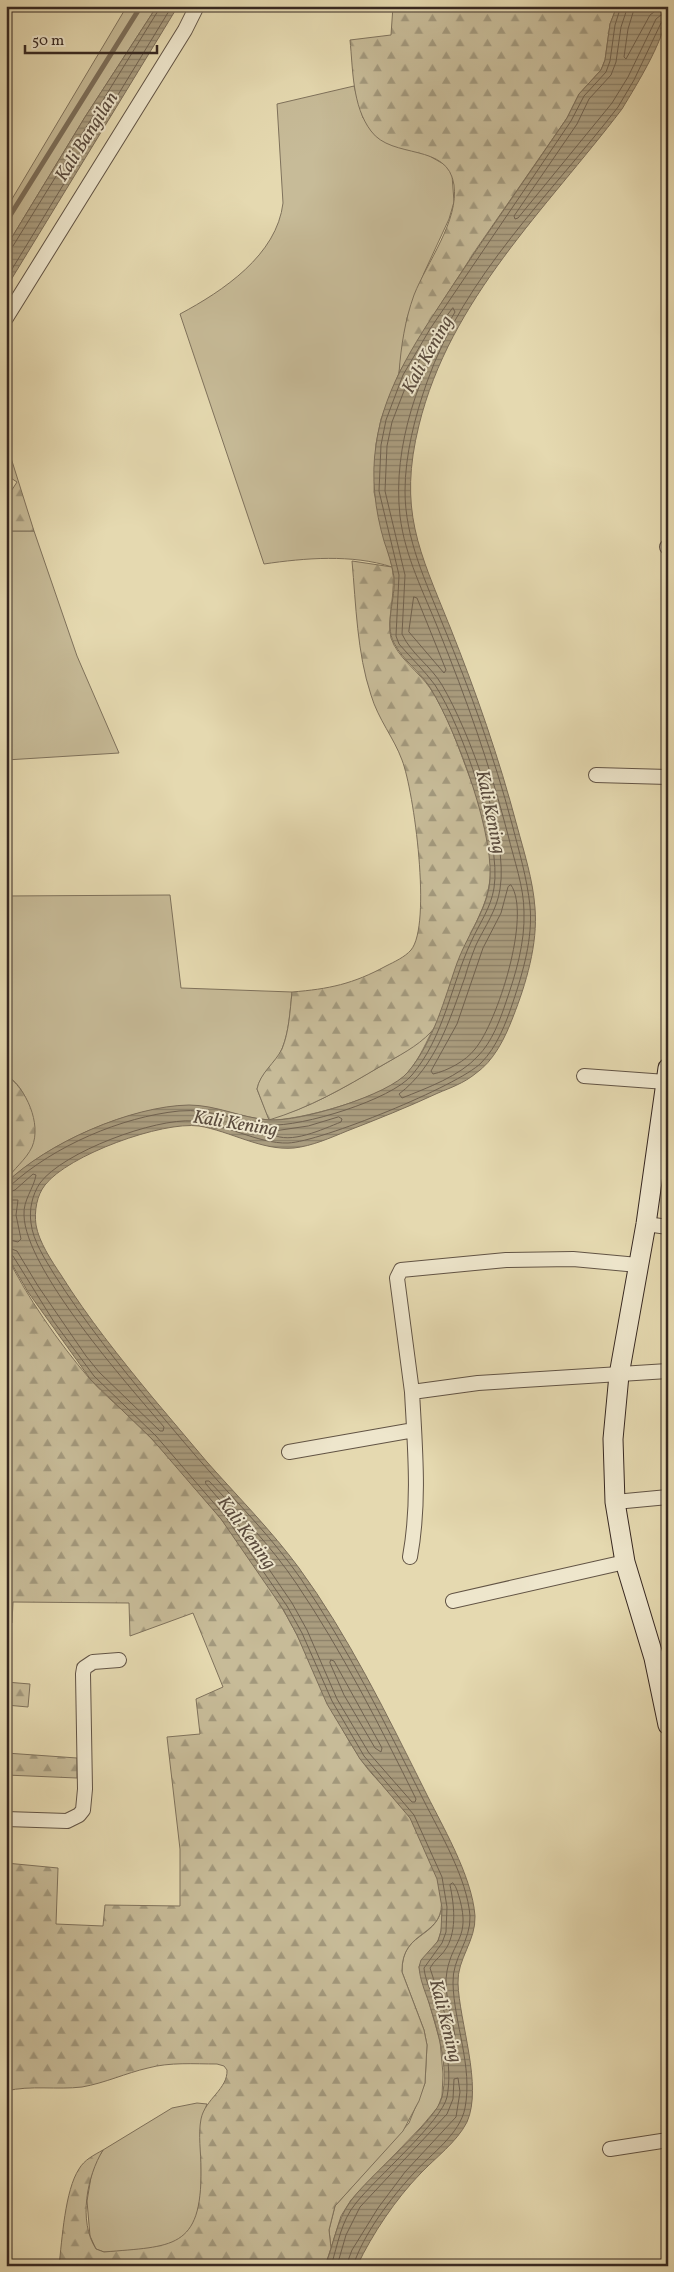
<svg xmlns="http://www.w3.org/2000/svg" width="674" height="2272" viewBox="0 0 674 2272" font-family="Vollkorn,serif">
  <style>
    .green { fill: #c7bb98; stroke: #7f725c }
    .forest { fill: url(#forest-firs); stroke: #7f725c }
    .water { fill: url(#water-rules); stroke: #7c6e59 }
    .lines { fill: none; stroke-linecap: round; stroke-linejoin: round }
    .shore { stroke: #706250; stroke-width: 1 }
    .stream { stroke: #7c6e59; stroke-width: 5 }
    .street-casing { stroke: #625445; stroke-width: 16 }
    .secondary-casing { stroke: #372821; stroke-width: 21 }
    .street { stroke: #eee6cc; stroke-width: 14 }
    .secondary { stroke: #eee6cc; stroke-width: 19 }
    .labels { text-anchor: middle; dominant-baseline: central; stroke-width: 4; stroke-linejoin: round; paint-order: stroke }
    .water-label { font-size: 19px; font-style: italic; fill: #5a4b3d; stroke: #eee6cc }
  </style>
  <defs>
    <pattern id="forest-firs" width="22" height="20" patternUnits="userSpaceOnUse" patternTransform="scale(1.25)"><rect width="22" height="20" fill="#c7bb98"/><path d="M5 1l3.5 6h-7zM16 11l3.5 6h-7z" fill="#a2987c"/></pattern>
    <pattern id="water-rules" width="6" height="5" patternUnits="userSpaceOnUse" patternTransform="scale(1.25)"><rect width="6" height="5" fill="#aa9d7f"/><path d="M0 2.5h6" fill="none" stroke="#8b8068"/></pattern>
  </defs>
  <rect width="100%" height="100%" fill="#e5d9b0"/>
  <filter id="stains"><feTurbulence type="fractalNoise" baseFrequency=".004" numOctaves="4"/><feColorMatrix values="0 0 0 0 .2 0 0 0 0 .09 0 0 0 0 .02 0 0 0 .5 -.17"/></filter>
  <radialGradient id="worn" r=".72"><stop offset=".6" stop-color="#630" stop-opacity="0"/><stop offset="1" stop-color="#630" stop-opacity=".3"/></radialGradient>
  <path class="green" d="M127,6H157L85,117L6,247V209Z
    M354,86L363,118L447,166L452,175L454,202L449,219L424,273L407,318L399,373L381,419L376,444L374,492L392,567C352,554 305,558 264,564L180,314C223,291 277,255 283,203L277,104Z
    M6,531H34L77,656L119,753L6,760Z
    M170,895L181,988L292,992C290,1012 289,1037 279,1055C272,1066 260,1075 257,1089L269,1119C307,1109 340,1090 374,1070C395,1058 415,1047 432,1031C424,1047 416,1066 402,1078C380,1098 298,1121 269,1120C239,1118 211,1103 180,1106C121,1111 49,1143 6,1183L34,1134C32,1112 26,1087 6,1075V896Z
    M442,1908C442,1919 443,1933 436,1944C430,1952 423,1957 419,1967L440,2041L443,2074L442,2096L438,2107L422,2126L351,2200L341,2216L331,2248L329,2230L335,2206L409,2123L425,2083L427,2045L424,2030L402,1972C401,1932 435,1940 442,1908Z
    M197,2103L207,2104C189,2146 224,2232 162,2247C144,2252 123,2251 104,2252L96,2249L90,2236L87,2201L91,2177L95,2163L103,2150L172,2108Z"/>
  <path class="forest" d="M393,6H617L610,24L605,60L601,70L579,94L567,118L477,248L426,327L399,373C401,346 405,320 414,295C427,262 459,221 454,185C448,142 392,160 371,131C352,106 353,69 350,40L391,35Z
    M6,442L34,531H6V499L17,482L6,475Z
    M352,561L392,567C397,590 386,621 391,638C397,657 419,672 430,688C448,715 459,749 470,778C485,818 500,866 483,907C475,927 464,945 457,965C450,984 443,1018 431,1032C417,1047 398,1056 381,1066C344,1088 309,1108 269,1120L257,1089C260,1073 275,1063 282,1049C289,1032 290,1011 292,992C329,989 353,984 386,966C394,962 405,957 411,950C432,925 414,791 402,760C394,738 378,719 371,695C357,653 356,605 352,561Z
    M6,1075C26,1088 42,1124 32,1147C26,1160 13,1169 6,1181Z
    M6,1254C26,1296 59,1343 89,1378C104,1395 123,1410 140,1427C168,1455 196,1487 221,1519C249,1555 275,1593 296,1633C318,1675 333,1719 360,1758C371,1776 387,1788 400,1804C420,1829 437,1865 441,1896C447,1939 401,1927 402,1972L424,2030L427,2045L425,2083L419,2101L403,2131L335,2206L329,2230L331,2248L325,2266H59C62,2240 65,2190 79,2169C84,2160 94,2155 103,2150C87,2176 78,2221 96,2249L104,2252C172,2246 202,2250 201,2169C201,2152 198,2135 201,2119C205,2099 228,2089 227,2070L224,2066L217,2064C194,2064 170,2062 148,2068C126,2073 105,2083 82,2087C57,2090 31,2085 6,2091V1863L58,1868L56,1924L103,1926L105,1905L180,1906V1849L167,1737L200,1734L196,1699L223,1687L193,1613L130,1636L129,1603L13,1602L12,1623H6Z
    M6,1682L30,1684L28,1707L6,1705Z
    M6,1753L77,1758V1778L6,1775Z"/>
  <path class="water" d="M157,6H178L6,288V247L85,117Z
    M617,6H668C668,35 637,84 622,109C546,209 450,299 419,425C398,510 419,550 450,627C476,692 499,758 517,826C524,852 533,880 535,908C538,944 526,984 513,1017C505,1038 494,1061 475,1074C464,1083 450,1088 438,1093C408,1107 378,1119 347,1131C330,1138 312,1146 294,1148C262,1151 230,1131 199,1126C162,1121 68,1155 45,1185C37,1195 34,1211 36,1225C39,1242 51,1260 61,1275C88,1318 120,1358 153,1398C171,1419 189,1441 207,1462C238,1497 271,1530 299,1568C348,1635 386,1713 423,1787C441,1824 472,1875 475,1916C476,1941 457,1959 458,1983C459,2021 483,2086 467,2122C457,2142 435,2158 420,2174C395,2200 373,2233 357,2266H325C334,2244 336,2222 350,2202C368,2176 437,2121 442,2097C449,2067 438,2032 429,2003C425,1991 420,1980 419,1967L421,1960L438,1941L441,1931L442,1908L437,1879L410,1818L360,1759L327,1704L297,1635L283,1609L221,1519L152,1439L91,1380L28,1292L6,1254V1183C47,1143 131,1106 189,1105C216,1105 242,1118 269,1120C300,1122 389,1095 408,1072C434,1041 444,1000 457,963C466,938 484,914 489,888C498,841 456,730 431,689C421,672 403,661 394,643C384,624 396,598 394,577C392,564 388,553 384,541C375,510 371,477 376,445C384,385 421,334 453,285C490,229 529,174 567,118L579,94L601,70L605,60L610,24Z"/>
  <g class="lines">
    <path class="shore" d="M628,6L621,27L616,62L611,75L589,99L577,124L514,216L515,219L518,218L612,103L628,77L656,19L661,15L668,13
      M635,6L628,29L624,57L626,59L650,15L662,6
      M6,249L13,246L161,6
      M6,279L172,6
      M453,308L455,312C420,371 392,445 400,516C405,557 424,593 439,631C466,698 490,765 508,835C514,860 524,887 524,912C525,943 516,973 506,1002C500,1020 492,1042 478,1056C460,1076 427,1088 402,1098L399,1094C436,1066 450,1019 465,977C468,966 472,955 476,945C485,926 497,910 500,889C509,837 469,731 442,685C431,666 411,654 402,634L405,575L385,491L387,446L392,422L409,378L435,332Z
      M414,597L417,598L446,670L444,673L409,632Z
      M511,885C532,915 497,1023 475,1049C466,1061 447,1071 433,1074L431,1071L457,1024L483,948L501,913L508,887Z
      M339,1117L342,1119L341,1122C323,1129 290,1145 272,1134L274,1131L308,1126Z
      M6,1186L11,1185C54,1146 121,1117 179,1111C210,1108 238,1122 269,1125C302,1127 391,1100 412,1075C444,1037 451,985 471,942C479,924 491,908 494,888C502,841 462,726 435,685C424,670 411,658 399,644L396,636L399,575L379,491L381,445L386,420L403,375L430,329L571,121L584,96L606,72L610,61L615,25L621,6
      M6,1193L15,1190L33,1174L36,1175C34,1188 23,1200 24,1215C25,1269 127,1384 164,1427L163,1431H160L99,1372L86,1356L38,1286L17,1251L6,1247
      M6,1200H18L16,1215L21,1239L18,1242L6,1239
      M6,1253L13,1256L54,1322L94,1376L156,1436L225,1516L287,1606L302,1633L332,1701L364,1756L414,1815L442,1877L447,1907L446,1932L442,1943L424,1968C425,1979 430,1989 434,2000C443,2030 453,2066 447,2097C442,2121 375,2179 356,2203C341,2221 338,2244 331,2266
      M206,1481H209C239,1513 271,1546 296,1583C342,1651 380,1726 416,1799L415,1802H412L369,1753L337,1699L307,1630L292,1603L230,1512L206,1484Z
      M331,1660L334,1661L382,1748L381,1752L375,1748L344,1695L330,1663Z
      M453,1883C457,1887 458,1894 460,1900C470,1938 453,1940 447,1971C443,1991 452,2016 455,2036L453,2039L430,1968C434,1960 443,1955 447,1947C457,1929 454,1904 450,1885Z
      M337,2266L346,2235L360,2207L447,2114L453,2099L454,2079L458,2078L460,2092L456,2117L405,2172L378,2208L352,2250L346,2266
      M353,2266C364,2233 390,2199 414,2173C431,2154 460,2134 465,2108C473,2066 454,2024 453,1983C452,1958 471,1941 470,1916C467,1878 440,1833 423,1799C386,1725 348,1648 301,1579C274,1540 241,1507 210,1472C191,1451 173,1429 155,1408C119,1365 84,1321 54,1274C45,1259 33,1241 31,1223C29,1210 32,1195 40,1183C63,1152 155,1118 193,1121C224,1123 258,1144 288,1143C320,1142 458,1086 481,1063C497,1047 506,1023 513,1002C523,972 533,938 530,906C527,878 519,851 512,824C494,756 470,690 443,625C426,582 405,539 405,491C405,455 415,416 427,382C464,276 551,194 618,107L634,80L661,23L668,20"/>
    <path class="stream" d="M6,222L141,6"/>
    <g class="street-casing">
      <path id="street" d="M6,318L185,30L197,6
        M667,547H668
        M596,775L668,777
        M584,1076L666,1082
        M646,1224L668,1227
        M638,1265L573,1259L506,1260L401,1270L397,1278L412,1392L478,1383L668,1371
        M289,1452L414,1430
        M615,1502L668,1497
        M410,1557C420,1502 415,1448 412,1392
        M453,1601L625,1562
        M6,1819L67,1821L79,1815L83,1810L85,1789L83,1674L84,1668L93,1662L119,1660
        M610,2149L668,2140"/>
    </g>
    <g class="secondary-casing">
      <path id="secondary" d="M668,1068L646,1224L619,1375L613,1439L615,1502L625,1562L654,1658L668,1725"/>
    </g>
    <use href="#street" class="street"/>
    <use href="#secondary" class="secondary"/>
  </g>
  <g class="labels">
    <g class="water-label">
      <text transform="translate(87 137) rotate(-58)">Kali Bangilan</text>
      <text transform="translate(428 355) rotate(-61)">Kali Kening</text>
      <text transform="translate(490 812) rotate(78)">Kali Kening</text>
      <text transform="translate(235 1124) rotate(9)">Kali Kening</text>
      <text transform="translate(246 1533) rotate(54)">Kali Kening</text>
      <text transform="translate(445 2021) rotate(76)">Kali Kening</text>
    </g>
  </g>
  <rect width="674" height="2272" fill="none" stroke="#e5d9b0" stroke-width="25"/>
  <rect x="8" y="8" width="659" height="2257" fill="none" stroke="#372821" stroke-width="2.5"/>
  <rect x="12" y="12" width="649" height="2247" fill="none" stroke="#372821"/>
  <path d="M25 45v8h132v-8" fill="none" stroke="#372821" stroke-width="2.5"/>
  <text x="32" y="45" font-size="15" fill="#372821" stroke="#eee6cc" stroke-width="4" paint-order="stroke">50 m</text>
  <rect width="100%" height="100%" filter="url(#stains)"/>
  <rect width="100%" height="100%" fill="url(#worn)"/>
</svg>
